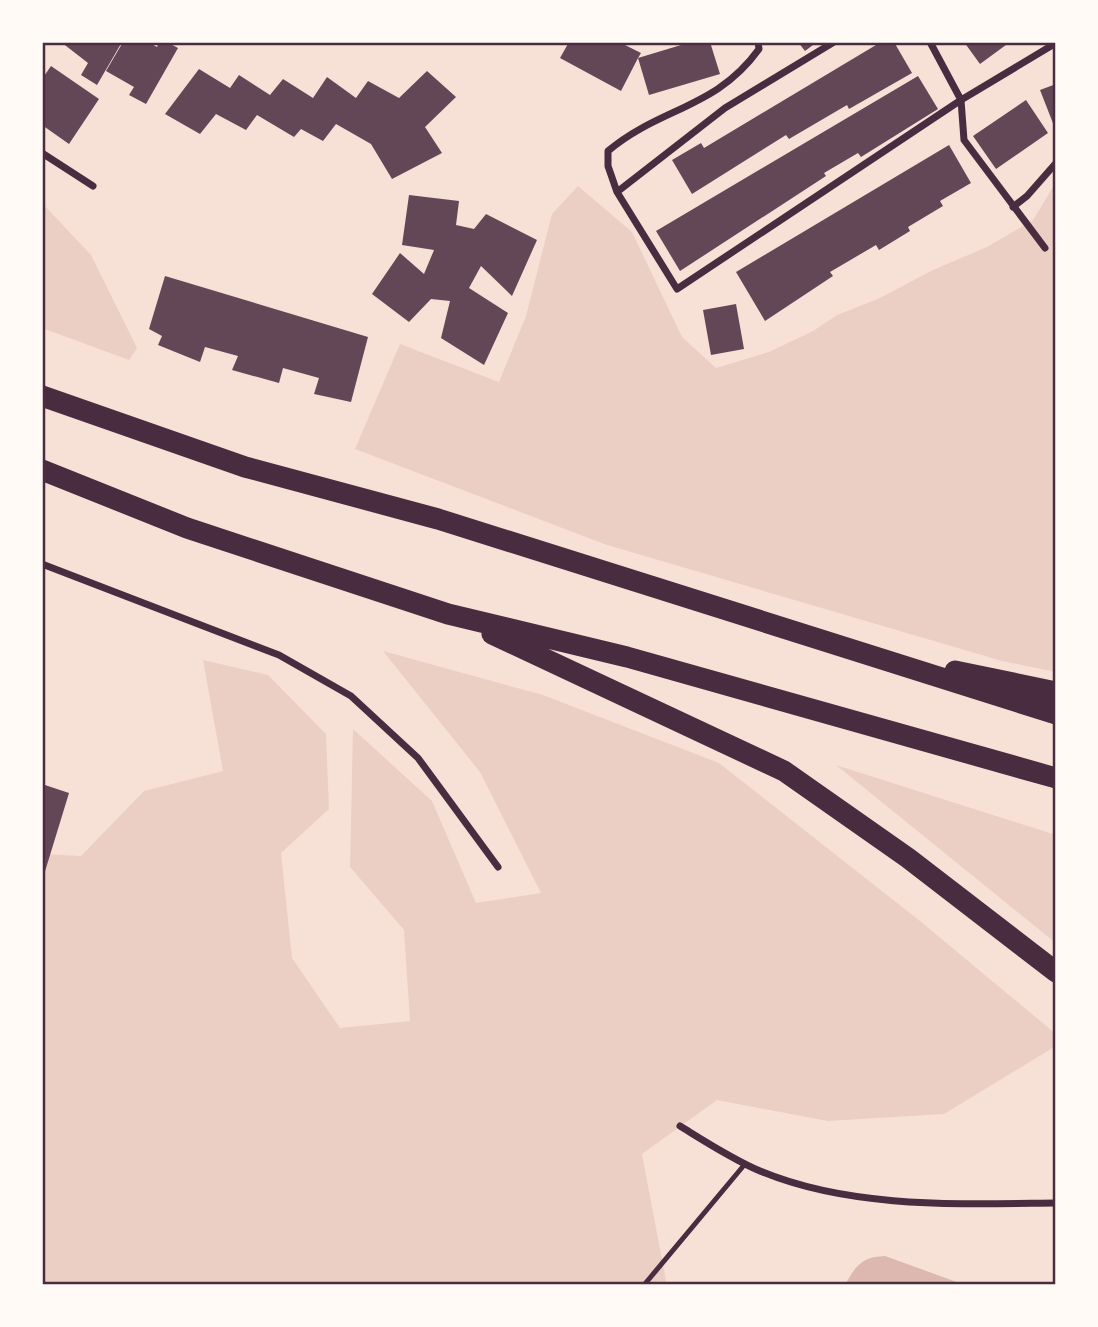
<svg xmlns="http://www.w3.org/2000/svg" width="1098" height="1327" viewBox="0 0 1098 1327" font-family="Helvetica,sans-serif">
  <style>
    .green { fill: #ebcfc5 }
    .water { fill: #dcb8b0 }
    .building { fill: #644757 }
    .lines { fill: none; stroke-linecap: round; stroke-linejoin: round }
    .service { stroke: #4a2c40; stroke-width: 5 }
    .minor { stroke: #4a2c40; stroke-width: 7 }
    .motorway { stroke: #4a2c40; stroke-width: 21 }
    .neatline { fill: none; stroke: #4a2c40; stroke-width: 2.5 }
  </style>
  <rect width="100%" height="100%" fill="#f7e1d7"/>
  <path class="green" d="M1056,182V672L1002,661L607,545L355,449L400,344L499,382L526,316L552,214L578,186L632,232L682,337L716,368L769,352L813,331L837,315L880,298L933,270L987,247L1033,220Z
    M42,203L91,255L137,348L129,360L42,328Z
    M383,651L543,695L719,763L920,921L1056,1034V1046L944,1114L828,1121L717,1100L642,1154L666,1281L662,1285H42V854L81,856L144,791L223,771L203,660L268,675L326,734L329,809L281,853L292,958L340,1028L410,1021L404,930L350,867L353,729L432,801L476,903L541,893L480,772Z
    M836,765L1056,835V942L1052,940Z"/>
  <path class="water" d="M885,1256L965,1285H845C856,1265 862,1257 885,1256Z"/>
  <path class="building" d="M61,42H122L97,85L81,75L88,63Z
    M123,42H148L157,47L159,42H167L178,48L146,104L129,95L134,87L106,71Z
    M569,42H619L641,53L638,58L691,42H710L720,74L649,95L638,58L621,91L560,58Z
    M798,42H817L805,51Z
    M881,42H894L912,73L849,109L847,105L789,139L786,135L692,194L672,160L701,143L704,148Z
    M964,42H1010L980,64Z
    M51,66L99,99L69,144L42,125V79Z
    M199,69L230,88L239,75L270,95L283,79L313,98L327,77L356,98L368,81L399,98L427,71L456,97L425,127L442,153L392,179L371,144L336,124L323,141L301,129L294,137L257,115L246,130L216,114L200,134L165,114Z
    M918,76L938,109L861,157L858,153L824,173L826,176L680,271L656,231Z
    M1056,84V131L1040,90Z
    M1026,100L1048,133L996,169L973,136Z
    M949,145L971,183L940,201L943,206L908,227L910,231L879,250L876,245L830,272L833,276L765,321L736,272Z
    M409,195L459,201L456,225L474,229L486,214L537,240L512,296L481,266L469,288L508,313L484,365L441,338L450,301L431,299L409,322L372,294L400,253L424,274L434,250L402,245Z
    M165,276L368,337L351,402L314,394L319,378L283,368L279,383L232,370L238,356L205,347L200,362L158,345L162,336L149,329Z
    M736,304L744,349L711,355L703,310Z
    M42,784L69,793L43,878H42Z"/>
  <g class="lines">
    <path class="service" d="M644,1285L745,1164"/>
    <path class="minor" d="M834,42L725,108L617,192L677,289L961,100L930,42
      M42,153L93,186
      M617,192L608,166V151C660,107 716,109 759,49L758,42
      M1013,207L1027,196L1056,163
      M1045,248L964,140L961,100L1056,43
      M42,564L279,655L351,696L418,758L498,867
      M680,1126C706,1142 732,1159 760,1171C851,1209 959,1204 1056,1203"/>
    <path class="motorway" d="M42,396L245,467L438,519L1056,714
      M42,470L187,528L448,614L627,657L1056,778
      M492,634L784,771L908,858L1056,972
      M955,671L1056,692"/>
  </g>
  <rect width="1098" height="1327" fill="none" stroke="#fffaf5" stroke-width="88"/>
  <rect x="44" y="44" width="1010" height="1239" class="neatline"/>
</svg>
